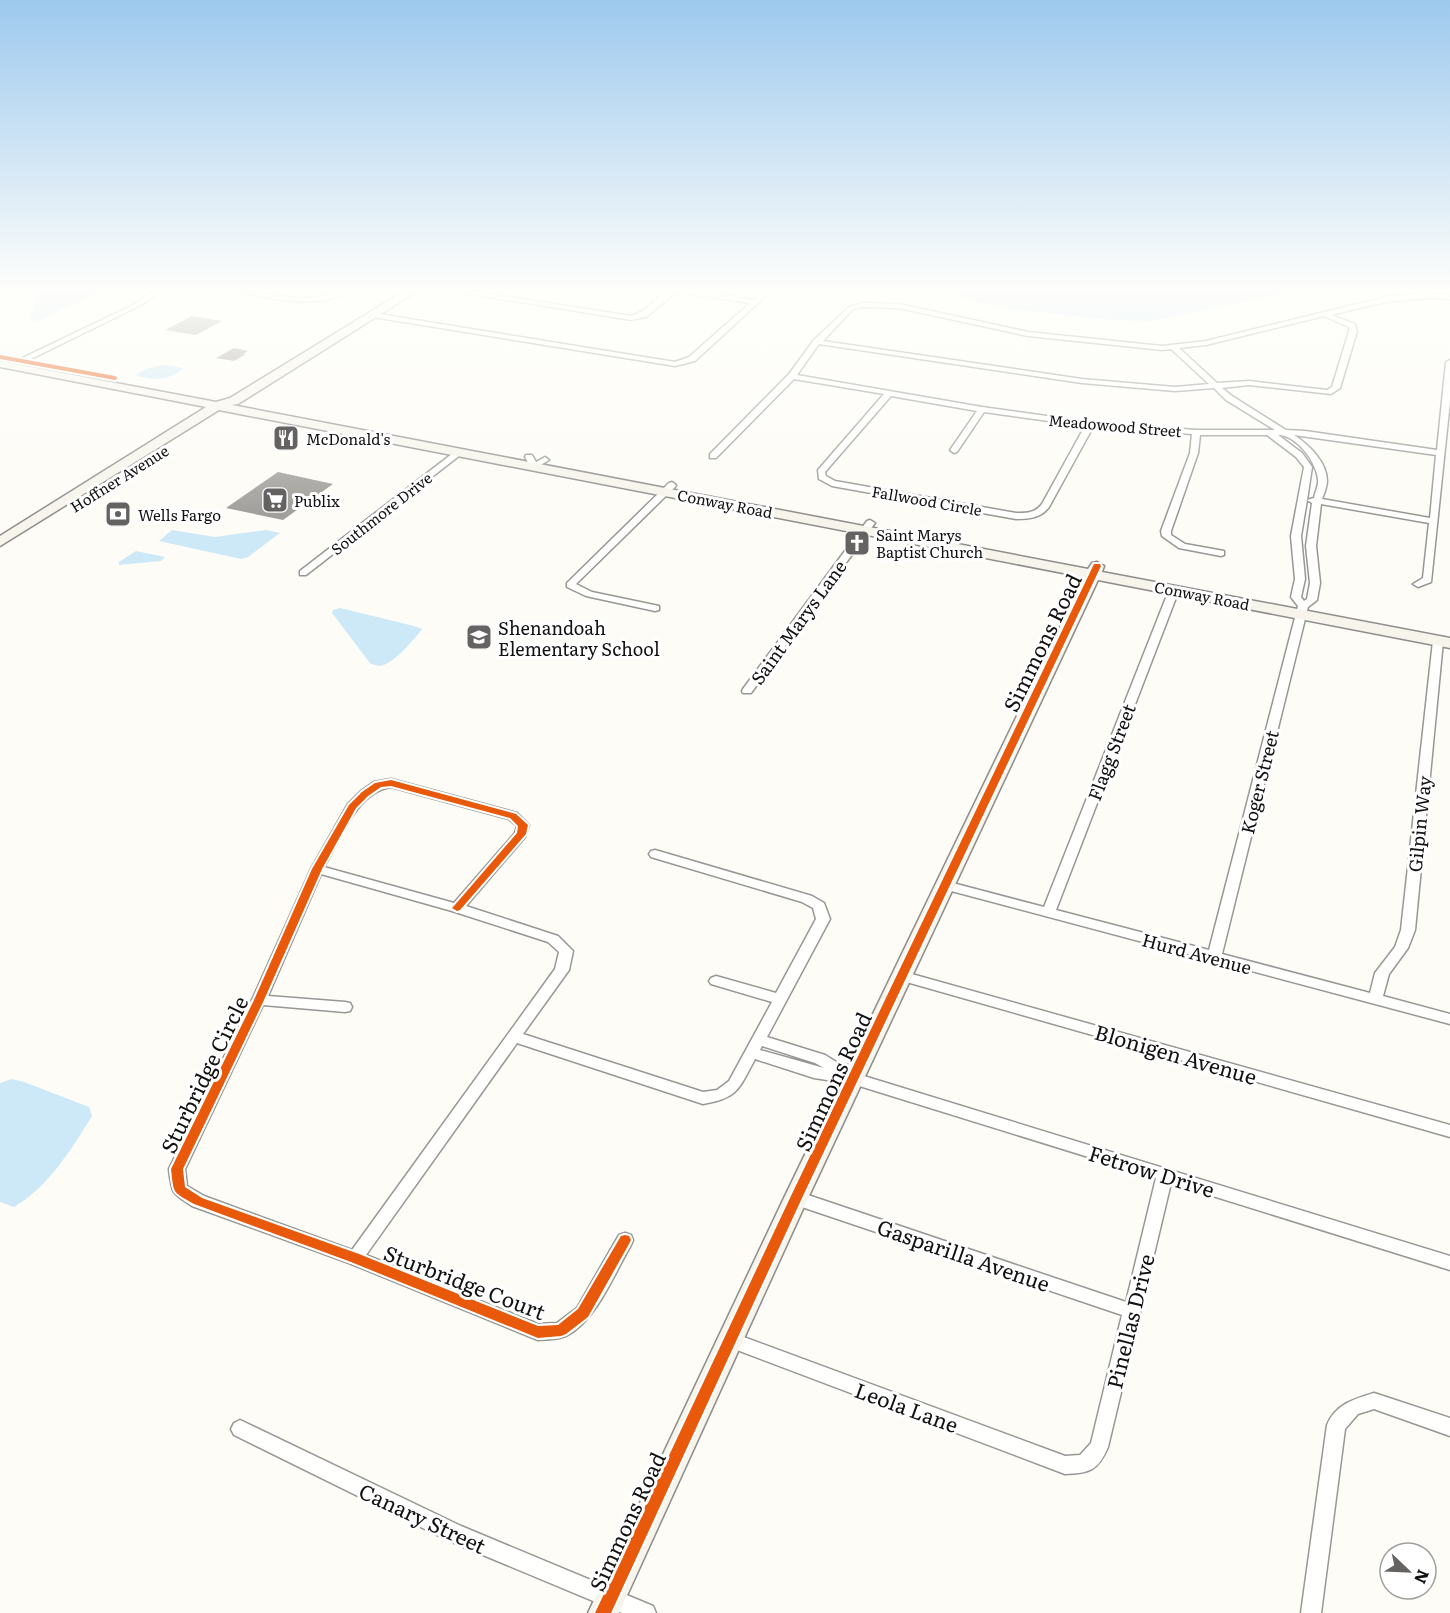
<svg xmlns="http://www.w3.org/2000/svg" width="1450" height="1613" viewBox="0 0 1450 1613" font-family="Literata,serif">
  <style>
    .water { fill: #cde8f7 }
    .building { fill: #a19f9c }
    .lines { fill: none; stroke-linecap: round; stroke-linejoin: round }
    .street-casing { stroke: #979795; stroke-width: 3 }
    .secondary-casing { stroke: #8e8d8b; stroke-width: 3 }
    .street { fill: #fffffe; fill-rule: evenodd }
    .secondary { fill: #f6f4eb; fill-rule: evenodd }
    .cycleway-casing { stroke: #fff; stroke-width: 4 }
    .cycleway { fill: #e8590c; fill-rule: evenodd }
    .labels { text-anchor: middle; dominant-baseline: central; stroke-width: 6; stroke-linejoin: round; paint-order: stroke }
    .far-street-label { font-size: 15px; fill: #111; stroke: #fff }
    .far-poi-label { font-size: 15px; fill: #111; stroke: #fff; text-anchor: start }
    .street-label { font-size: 18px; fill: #111; stroke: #fff }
    .poi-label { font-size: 18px; fill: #111; stroke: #fff; text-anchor: start }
    .near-street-label { font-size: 21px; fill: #111; stroke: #fff }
  </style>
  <rect width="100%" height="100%" fill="#fdfcf7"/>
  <path class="water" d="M38,290H102L37,322L30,321Z
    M950,290H1299L1151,321L1113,320L1003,308L966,299Z
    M163,365L184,368C169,381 153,381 135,375L147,369Z
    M172,530L215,537L266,530L280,533L248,557L241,559L159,541Z
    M136,551L165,557L161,561L119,565V562Z
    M340,608L414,626L422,629C415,639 392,665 380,666C378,666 371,664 370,663L332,613L333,610Z
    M12,1079L24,1082L89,1107L92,1116C71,1150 49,1186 14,1207L0,1202V1083Z"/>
  <path class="building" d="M192,316L222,321L196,335L165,330Z
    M234,348L248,351L243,354H246L234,361L216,358Z
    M278,472L333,484L283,520L226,508Z"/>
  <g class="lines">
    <g class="street-casing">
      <path id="street" d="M155,290H163L139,306L23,363L16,361L135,304Z
        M231,290C256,290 280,298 305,298C321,298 336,290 351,290C323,308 289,301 258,296C249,294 239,294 231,290Z
        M446,290H465L631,316C649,311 656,296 670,290C683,286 737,297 754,300L765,290H772L695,361L675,366L373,317L369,315L373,313L675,362L689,357L750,303L676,292L646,317L631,320Z
        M1423,293L1450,295V299C1405,296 1374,304 1331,315L1355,324L1357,331L1340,388L1331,394L1249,385L1222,388L1232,396L1286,430L1305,431L1437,450L1446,362L1450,360V401L1431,582L1418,587L1413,584L1423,578L1429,523L1321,504L1316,546L1320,583L1317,600L1308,607L1222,954L1370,993L1375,973L1395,947L1401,930L1433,641L1438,638L1442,639L1443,641L1415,930L1408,948L1389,974L1383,996L1450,1014V1024L940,888L939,885L940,882L945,881L1044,907L1169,590L1174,587L1179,590L1056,910L1209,950L1298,606L1291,597L1295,579L1291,536L1304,467L1296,457L1267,435H1200L1198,453L1171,531V535L1185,544L1224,551V555L1221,556L1179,548L1162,536L1161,531L1190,453L1192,434L1093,427L1049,507C1041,518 1029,519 1016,519L832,486L819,479L818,470L884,394L794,379L716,458H710V454L789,374L814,340L849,307L863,303L899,304L1028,332L1162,346L1206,341L1390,296ZM863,307L899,308L1028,336L1162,350L1171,349L1209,384L1175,387L1082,379L823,341L853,309ZM1324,316L1349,327V331L1332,387L1327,390L1249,381L1217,383L1179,348L1206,345ZM819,344L1082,383L1175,391L1214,388L1226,400L1275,430H1196L1090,422L982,407L797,375ZM891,396L977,411L950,450L954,453L957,452L984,412L1085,426L1042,504C1035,513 1027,513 1016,513L835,481L826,476L825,472ZM1278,435C1297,435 1316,462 1318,479C1319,485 1315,492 1314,498L1307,500L1312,467L1302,453ZM1294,435L1436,455L1430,518L1322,499C1324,494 1327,486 1327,481C1327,462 1309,445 1294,435ZM1307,500L1312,503L1306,546L1310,583L1307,599L1304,601L1301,597L1305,579L1301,536Z
        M457,450L464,452L306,575H300V571Z
        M526,455H532L536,462L545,457L549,460L534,469L531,468L525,457Z
        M672,482L676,485L675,487L576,584L592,592L659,606V610L655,611L586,596L567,587V583L669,483Z
        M870,520L875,523L751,693H743L742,691L743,689L867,521Z
        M391,779L517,813L529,825L525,837L466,906L558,936L573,951L569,970L523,1034L703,1092L717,1090L729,1081L772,1002L711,984L709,981L711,978L716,976L776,993L816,919L813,908L802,902L651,857L649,854L651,851L655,850L812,896L824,903L830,919L767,1037L825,1055L854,1073L1450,1256V1270L1171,1183L1108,1447C1098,1471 1089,1473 1065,1474L724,1345L721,1340L724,1335L730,1332L1065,1456L1080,1455L1091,1443L1122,1315L790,1203L788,1198L790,1193L796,1191L1126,1302L1156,1178L853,1084L814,1078L755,1059C739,1089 738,1098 703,1104L517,1043L366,1255L538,1324L557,1323L577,1308L619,1235L625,1233L631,1235L633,1240L631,1245C614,1274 596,1321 566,1336C558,1340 547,1339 538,1340L349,1263L192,1206C171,1192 172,1194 169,1169L252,1000L311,869L348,804L361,791L374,782ZM391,787L509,819L517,826L515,833L454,903L324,867C340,840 356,792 391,787ZM321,874L452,911L548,942L559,952L555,969L352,1250L204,1196L187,1186L185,1169L263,1005L345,1012L350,1011L352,1007L350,1003L345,1002L268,996ZM762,1046L815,1063L824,1068L760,1050Z
        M901,971L1450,1125V1137L896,979L894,976L896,973Z
        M1374,1393L1450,1418V1436L1374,1409L1358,1414L1345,1429L1321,1613H1301L1327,1425C1336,1404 1354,1399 1374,1393Z
        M240,1420L461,1526L653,1606L656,1613H622L447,1540L234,1435L231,1429L234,1423Z"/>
    </g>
    <g class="secondary-casing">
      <path id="secondary" d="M406,290H419L238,404L232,405L1088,569L1092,563L1097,562L1104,566L1102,572L1450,638V648L1098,580L808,1198L619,1613H588L784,1198L1084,577L219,410L0,546V536L206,407L0,367V361L216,402L230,398Z"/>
    </g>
    <use href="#street" class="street"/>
    <use href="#secondary" class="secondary"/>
    <g class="cycleway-casing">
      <path id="cycleway" d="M0,355L115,376L118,378L115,380L0,359Z
        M1094,564H1100L1101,566L802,1198L611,1613H595L790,1198Z
        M391,780L516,814L528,825L526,834L460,910L457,911L452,908L454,906L517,833L518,826L510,818L391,786L381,787L368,796L356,808L322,869L264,1000L183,1169L185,1187L202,1198L359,1254L538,1326L558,1325L578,1309L621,1236L625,1235L629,1236L631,1240L629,1244L588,1317L566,1334L561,1336L538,1338L533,1336L351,1262L194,1204C172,1191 174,1195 171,1169L254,1000L312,869L349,805L362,792L375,783Z"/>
    </g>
    <use href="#cycleway" class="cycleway"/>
  </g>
  <linearGradient id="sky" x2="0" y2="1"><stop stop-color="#9dc9ee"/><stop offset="0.56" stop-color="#fefefb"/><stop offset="1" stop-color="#fefefb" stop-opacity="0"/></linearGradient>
  <rect width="1450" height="516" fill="url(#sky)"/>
  <defs>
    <g id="restaurant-square" transform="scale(1.35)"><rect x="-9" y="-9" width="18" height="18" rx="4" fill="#646362" stroke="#fff"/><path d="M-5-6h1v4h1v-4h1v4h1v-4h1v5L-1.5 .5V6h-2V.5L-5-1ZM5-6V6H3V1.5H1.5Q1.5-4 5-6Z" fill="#fff"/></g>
    <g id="supermarket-square" transform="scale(1.35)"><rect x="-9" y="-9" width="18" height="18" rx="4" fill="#646362" stroke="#fff"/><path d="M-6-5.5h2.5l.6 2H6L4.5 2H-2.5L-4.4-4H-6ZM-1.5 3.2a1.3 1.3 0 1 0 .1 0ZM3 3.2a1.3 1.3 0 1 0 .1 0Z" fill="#fff"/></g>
    <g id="bank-square" transform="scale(1.35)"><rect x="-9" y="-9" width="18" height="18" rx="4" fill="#646362" stroke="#fff"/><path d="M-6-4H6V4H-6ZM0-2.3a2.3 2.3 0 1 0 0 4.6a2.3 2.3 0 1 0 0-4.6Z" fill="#fff"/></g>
    <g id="church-square" transform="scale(1.35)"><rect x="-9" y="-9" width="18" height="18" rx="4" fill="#646362" stroke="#fff"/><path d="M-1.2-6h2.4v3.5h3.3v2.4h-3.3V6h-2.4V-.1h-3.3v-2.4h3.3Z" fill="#fff"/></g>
    <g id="school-square" transform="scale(1.35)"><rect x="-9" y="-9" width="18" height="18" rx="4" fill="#646362" stroke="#fff"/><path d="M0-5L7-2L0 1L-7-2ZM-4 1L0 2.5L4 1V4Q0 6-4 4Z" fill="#fff"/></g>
  </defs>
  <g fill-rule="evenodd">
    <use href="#restaurant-square" x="286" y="438"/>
    <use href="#supermarket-square" x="275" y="500"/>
    <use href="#bank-square" x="118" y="514"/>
    <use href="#church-square" x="857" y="543"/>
    <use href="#school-square" x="479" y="637"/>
  </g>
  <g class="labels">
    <g class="far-street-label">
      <text transform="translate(1115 425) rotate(5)">Meadowood Street</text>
      <text transform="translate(119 478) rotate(-32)">Hoffner Avenue</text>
      <text transform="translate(927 500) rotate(10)">Fallwood Circle</text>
      <text transform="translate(725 503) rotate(11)">Conway Road</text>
      <text transform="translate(381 513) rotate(-38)">Southmore Drive</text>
      <text transform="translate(1202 595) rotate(11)">Conway Road</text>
    </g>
    <g class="far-poi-label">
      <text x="306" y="438">McDonald's</text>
      <text x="294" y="500">Publix</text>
      <text x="138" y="514">Wells Fargo</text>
      <text x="876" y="534">Saint Marys<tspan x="876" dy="17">Baptist Church</tspan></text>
    </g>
    <g class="street-label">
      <text transform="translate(798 622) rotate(-54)">Saint Marys Lane</text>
      <text transform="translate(1111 752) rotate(-69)">Flagg Street</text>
      <text transform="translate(1259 782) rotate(-76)">Koger Street</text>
      <text transform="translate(1419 824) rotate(-84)">Gilpin Way</text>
      <text transform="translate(1197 953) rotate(15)">Hurd Avenue</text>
    </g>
    <g class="poi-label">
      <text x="498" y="627">Shenandoah<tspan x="498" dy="21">Elementary School</tspan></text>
    </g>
    <g class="near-street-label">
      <text transform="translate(1041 642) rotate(-64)">Simmons Road</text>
      <text transform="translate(1176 1053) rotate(16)">Blonigen Avenue</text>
      <text transform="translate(203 1074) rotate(-64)">Sturbridge Circle</text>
      <text transform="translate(832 1081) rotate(-65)">Simmons Road</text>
      <text transform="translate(1152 1170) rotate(17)">Fetrow Drive</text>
      <text transform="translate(964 1254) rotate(19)">Gasparilla Avenue</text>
      <text transform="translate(465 1281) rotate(21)">Sturbridge Court</text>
      <text transform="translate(1129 1321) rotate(-76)">Pinellas Drive</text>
      <text transform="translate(907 1406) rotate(20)">Leola Lane</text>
      <text transform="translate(423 1517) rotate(25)">Canary Street</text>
      <text transform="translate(626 1521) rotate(-65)">Simmons Road</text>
    </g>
  </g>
  <g transform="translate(1408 1571) rotate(113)"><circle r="28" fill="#ffffff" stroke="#a0a0a0" stroke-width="1.5"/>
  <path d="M0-4.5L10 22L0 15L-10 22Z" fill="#646362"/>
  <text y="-9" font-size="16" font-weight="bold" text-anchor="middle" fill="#111111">N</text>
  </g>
</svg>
